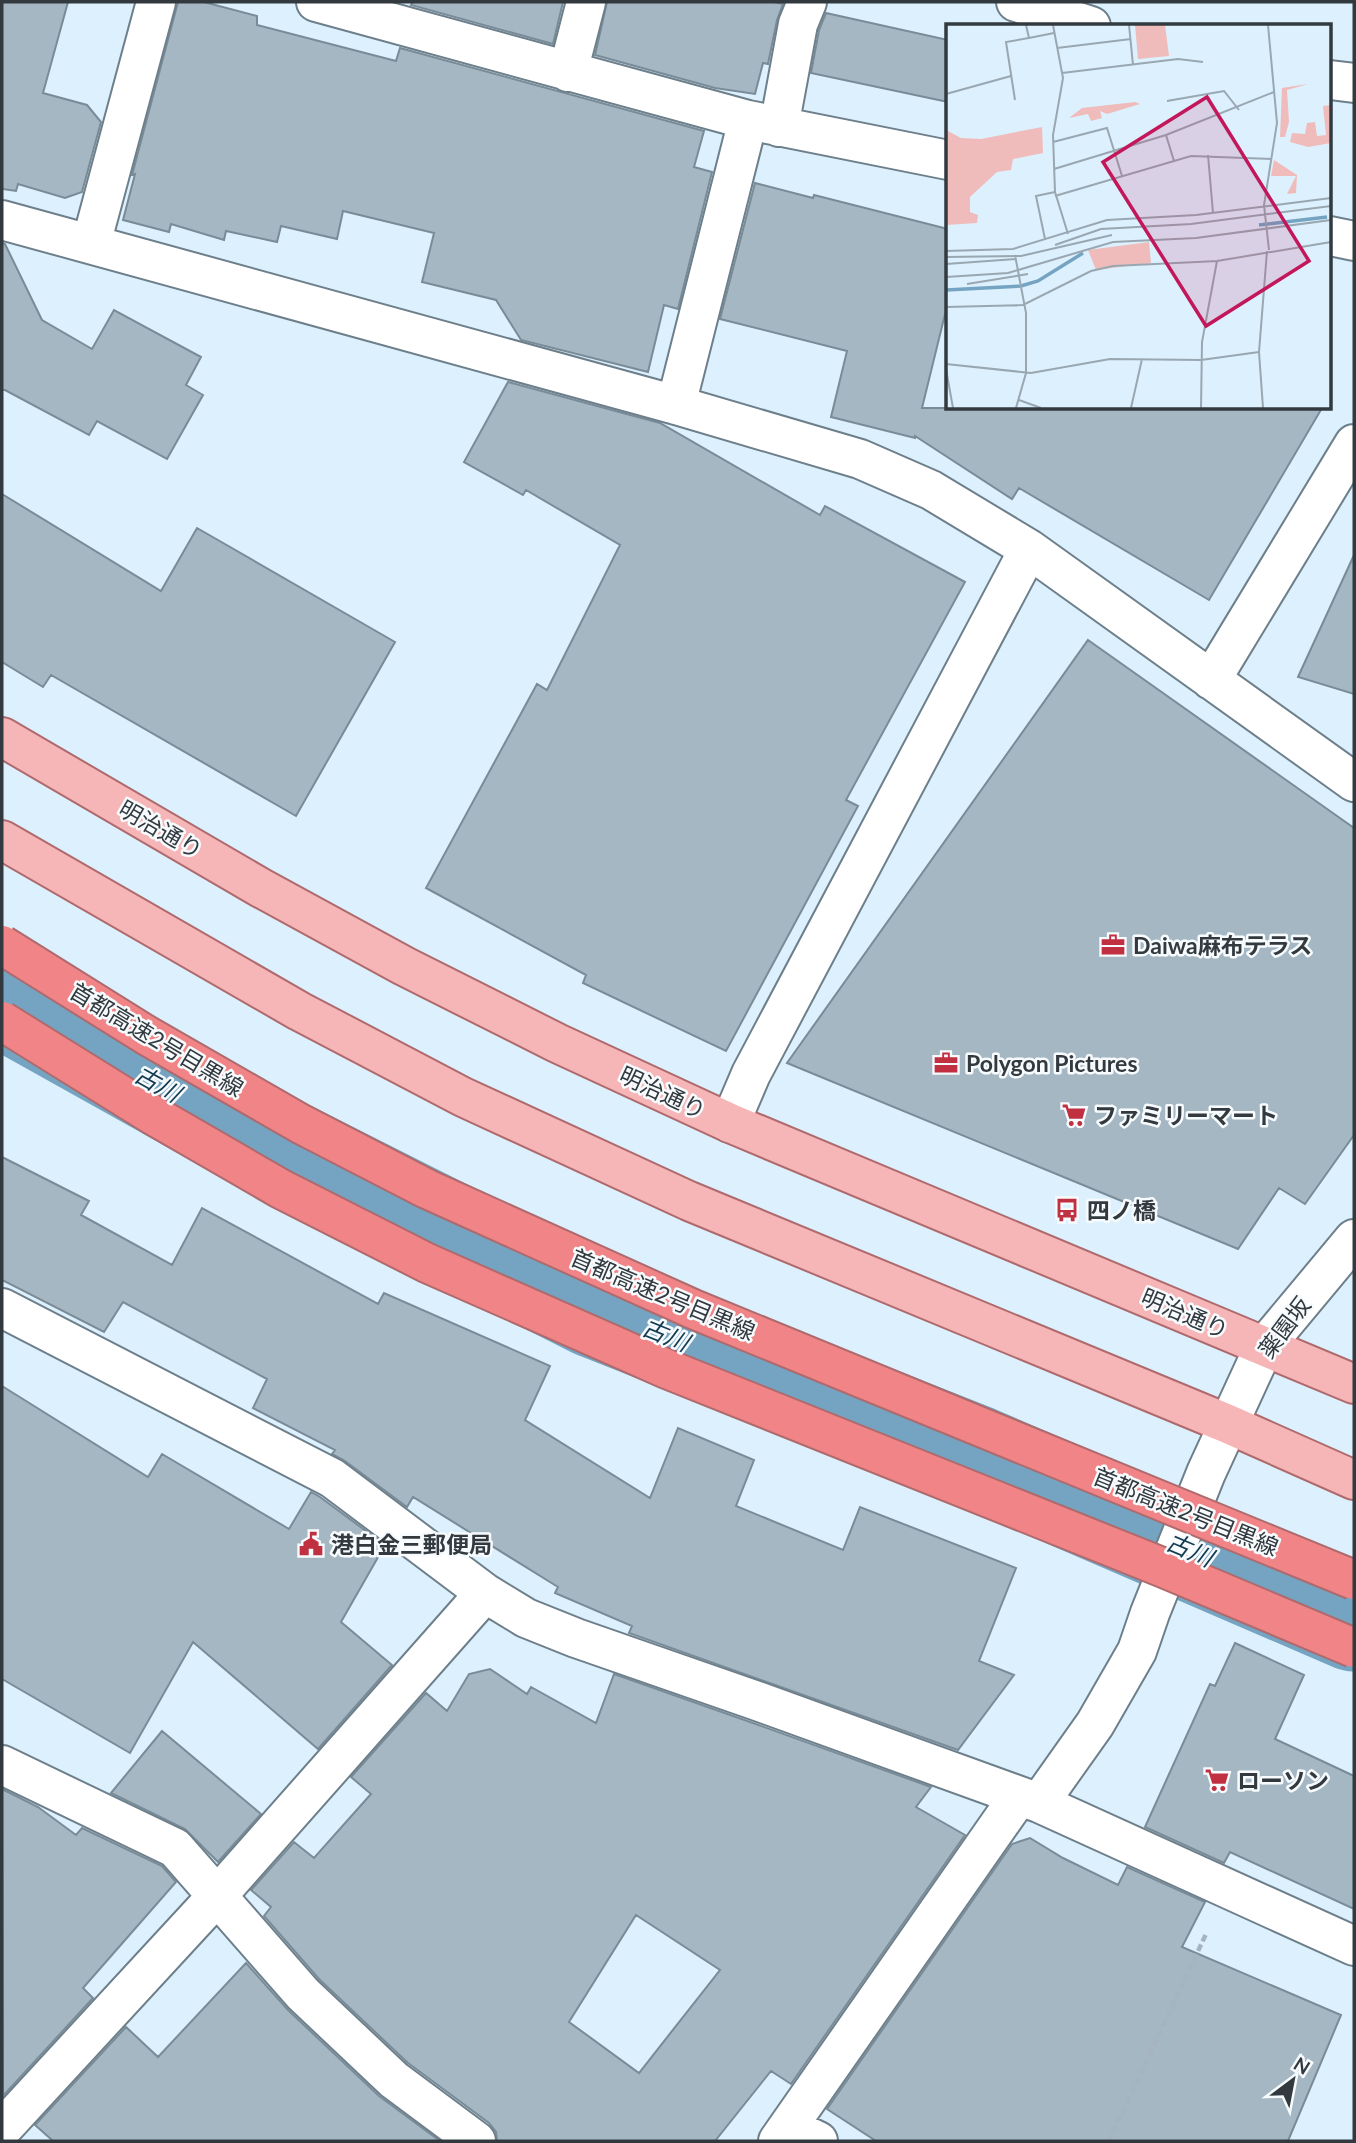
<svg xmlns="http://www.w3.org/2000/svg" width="1356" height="2143" viewBox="0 0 1356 2143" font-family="Lato,'Noto Sans JP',sans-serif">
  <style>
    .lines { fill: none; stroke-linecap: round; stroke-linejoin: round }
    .river { stroke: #74a4c2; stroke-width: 103 }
    .building { fill: #a4b7c3; stroke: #798b97; stroke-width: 2; fill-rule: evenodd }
    .minor-casing { stroke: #6d7f8a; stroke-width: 42 }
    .major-casing { stroke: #ae6a6d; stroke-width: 42 }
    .path { stroke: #a5b4bf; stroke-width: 4.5; stroke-dasharray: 7 3.5; stroke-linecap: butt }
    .minor { stroke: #fff; stroke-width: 38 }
    .major { stroke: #f6b5b6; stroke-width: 38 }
    .highway-bridge-casing { stroke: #ae6a6d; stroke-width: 42; stroke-linecap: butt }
    .highway-bridge { stroke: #f08486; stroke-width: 38 }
    .labels { text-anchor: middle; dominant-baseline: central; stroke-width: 5; stroke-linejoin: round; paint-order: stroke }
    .street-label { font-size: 23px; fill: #323a3f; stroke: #f7fbfd }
    .poi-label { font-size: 23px; font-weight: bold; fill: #323a3f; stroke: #f7fbfd; text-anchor: start }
    .water-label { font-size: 24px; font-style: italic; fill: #133b51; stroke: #f7fbfd }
    .inset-river { fill: none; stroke: #74a4c2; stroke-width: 3.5 }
    .inset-road { fill: none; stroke: #99a7b1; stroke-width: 2 }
    .view { fill: #c2185b; fill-opacity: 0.15; stroke: #c2185b; stroke-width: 3.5 }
    .inset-edge { fill: none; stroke: #323a3f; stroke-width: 3.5 }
  </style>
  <rect width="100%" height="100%" fill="#ddf0fd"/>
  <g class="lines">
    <path class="river" d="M2,996L217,1116L594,1306L976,1457L1354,1620"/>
  </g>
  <path class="building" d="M2,2H68L43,93L87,105L101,122L82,192L65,198L18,184L16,191L2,189Z
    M178,2H204L257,16V25L396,61L400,48L704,131L694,167L712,172L678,309L664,305L648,372L521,340L496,300L422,282L434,233L343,211L337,239L281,226L277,242L226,231L224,240L171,224L169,232L123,220L135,174L132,175Z
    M413,2H563L553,44L411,5Z
    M607,2H774L783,4L777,20L768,64L763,63L755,94L715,88L595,55Z
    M826,13L948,40V102L811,73L819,30Z
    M755,183L813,198L814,195L948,229V302L922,408H1322L1209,600L1019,488L1012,499L915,436V438L831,417L847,351L720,319Z
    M2,243L5,244L42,320L92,349L114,310L201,357L186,385L203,395L167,459L97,421L89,435L5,390H2Z
    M508,382L660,423L820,515L825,506L965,582L846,800L858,806L726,1051L583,983L586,975L426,888L537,684L547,690L620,545L526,490L523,495L464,462Z
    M2,494L161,591L197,528L395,642L296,816L51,675L43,687L2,662Z
    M1354,555V694L1298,677Z
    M1088,640L1354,828V1135L1305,1204L1279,1188L1238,1249L787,1063Z
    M2,1157L89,1201L81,1215L172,1265L202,1208L378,1304L384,1293L550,1366L525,1420L650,1498L678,1428L754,1460L736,1506L843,1550L860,1507L1016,1568L979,1661L1014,1675L958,1750L629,1633L632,1626L555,1593L558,1587L413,1497L407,1507L345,1461L332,1454L335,1450L253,1408L267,1379L123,1302L104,1332L2,1280Z
    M2,1386L148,1477L162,1454L289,1529L311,1492L320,1497L385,1545L341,1622L392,1665L318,1749L193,1642L130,1753L2,1679Z
    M1235,1643L1304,1675L1275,1739L1354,1776V1909L1230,1852L1224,1863L1145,1827L1210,1684L1215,1686Z
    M490,1669L527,1694L531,1687L596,1723L614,1674L753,1723L931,1787L916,1807L965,1835L791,2084L771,2071L715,2141H497L496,2132L489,2123L408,2063L319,1979L264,1916L271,1907L251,1890L294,1842L314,1858L371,1794L351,1777L426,1693L447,1711L469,1674ZM636,1915L720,1970L639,2073L569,2022Z
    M162,1731L261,1814L218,1862L185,1829L111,1793Z
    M2,1789L38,1807L76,1835L82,1828L162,1866L176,1882L83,1988L93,1998L3,2096Z
    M1030,1838L1063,1858L1118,1885L1127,1867L1205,1902L1182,1947L1341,2015L1288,2141H876L827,2109L1012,1844Z
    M246,1963L288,2010L379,2096L440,2141H53L35,2125L126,2027L158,2057Z"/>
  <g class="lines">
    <g class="minor-casing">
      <path id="minor" d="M316,2L748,120L948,160
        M1016,2L1091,26
        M568,72L586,2
        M1330,80L1354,83
        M779,127L798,24L807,2
        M2,220L676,405L860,459L931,490L1029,549L1354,782
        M1330,236L1354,241
        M91,244L156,2
        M676,405L748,120
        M1211,680L1354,444
        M730,1123L751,1074L1029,549
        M2,1308L332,1478L485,1593L217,1896L2,2129
        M485,1593L526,1618L576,1638L760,1702L1039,1803L1354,1946
        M2,1765L175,1848L303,1994L394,2080L476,2141
        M1039,1803L1095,1724L1137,1651L1150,1613L1206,1473L1264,1347L1354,1239
        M789,2127L818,2141
        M778,2141L1019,1796"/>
    </g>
    <g class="major-casing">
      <path id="major" d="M2,737L261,888L404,966L557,1043L730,1123L1354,1384
        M2,840L299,1011L463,1097L689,1201L1228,1424L1354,1480"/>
    </g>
    <path class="path" d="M1109,2141L1206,1934"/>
    <use href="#minor" class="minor"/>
    <use href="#major" class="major"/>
    <g class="highway-bridge-casing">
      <path id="highway-bridge" d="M2,945L146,1035L301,1124L427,1189L693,1309L1354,1580
        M2,1021L153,1115L281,1189L427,1263L667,1369L1164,1568L1354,1648"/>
    </g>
    <use href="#highway-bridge" class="highway-bridge"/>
  </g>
  <defs>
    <g id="office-bare" transform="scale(1.89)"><path d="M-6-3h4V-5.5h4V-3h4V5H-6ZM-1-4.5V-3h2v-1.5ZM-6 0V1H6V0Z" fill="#c03041" stroke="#f7fbfd" stroke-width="2.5" paint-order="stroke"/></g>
    <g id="supermarket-bare" transform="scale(1.89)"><path d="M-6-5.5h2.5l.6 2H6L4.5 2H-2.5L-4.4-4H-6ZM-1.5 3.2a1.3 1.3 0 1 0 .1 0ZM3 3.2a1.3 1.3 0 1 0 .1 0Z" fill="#c03041" stroke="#f7fbfd" stroke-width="2.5" paint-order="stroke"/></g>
    <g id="bus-bare" transform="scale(1.89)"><path d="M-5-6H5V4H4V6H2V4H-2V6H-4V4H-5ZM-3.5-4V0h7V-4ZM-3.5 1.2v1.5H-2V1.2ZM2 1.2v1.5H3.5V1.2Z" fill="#c03041" stroke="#f7fbfd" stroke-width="2.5" paint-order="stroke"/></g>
    <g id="civic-bare" transform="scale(1.89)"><path d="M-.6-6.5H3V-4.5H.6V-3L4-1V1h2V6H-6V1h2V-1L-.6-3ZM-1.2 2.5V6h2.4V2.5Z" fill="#c03041" stroke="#f7fbfd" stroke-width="2.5" paint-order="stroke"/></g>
  </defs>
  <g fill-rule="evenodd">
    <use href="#office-bare" x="1113" y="945"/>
    <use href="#office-bare" x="946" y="1063"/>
    <use href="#supermarket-bare" x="1074" y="1115"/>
    <use href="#bus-bare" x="1067" y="1210"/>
    <use href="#civic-bare" x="311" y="1544"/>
    <use href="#supermarket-bare" x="1217" y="1780"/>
  </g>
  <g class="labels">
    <g class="street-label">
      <text transform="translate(161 829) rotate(30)">明治通り</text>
      <text transform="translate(157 1039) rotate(31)">首都高速2号目黒線</text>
      <text transform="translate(663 1092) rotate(25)">明治通り</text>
      <text transform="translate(663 1294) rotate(23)">首都高速2号目黒線</text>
      <text transform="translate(1185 1313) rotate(23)">明治通り</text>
      <text transform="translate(1284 1327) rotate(-53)">薬園坂</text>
      <text transform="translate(1186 1511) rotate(22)">首都高速2号目黒線</text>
    </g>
    <g class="poi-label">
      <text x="1133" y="945">Daiwa麻布テラス</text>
      <text x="966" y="1063">Polygon Pictures</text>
      <text x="1094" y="1115">ファミリーマート</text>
      <text x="1087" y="1210">四ノ橋</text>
      <text x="331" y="1544">港白金三郵便局</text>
      <text x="1237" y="1780">ローソン</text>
    </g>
    <g class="water-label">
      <text transform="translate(158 1083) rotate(29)">古川</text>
      <text transform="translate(666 1334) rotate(22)">古川</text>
      <text transform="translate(1190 1549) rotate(23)">古川</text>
    </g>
  </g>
  <g transform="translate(946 24)">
    <rect width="385" height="385" fill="#ddf0fd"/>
    <path d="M189,1H219L223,32L192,35ZM362,60L341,66L343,98L339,113H334L336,64ZM189,78L194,80L161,90L154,87L156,94L145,97L142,90L123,94L136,84ZM385,81V119L362,123L344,118L346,109L359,110L361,99L369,98L371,112L380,111L377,82ZM96,103L97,129L67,135L65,146L51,148L24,173V188L32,191L31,199L0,201V106L15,114L35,115ZM328,136L351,151L350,169L341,170L350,152H325ZM203,218L205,239L150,246L142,226Z" fill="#efbcbb"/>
    <path class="inset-river" d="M313,201L381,193M0,266L75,262L92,257L137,229"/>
    <path class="inset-road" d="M107,1L117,54L107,111L109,168L122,210M183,1L187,41M322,1L331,99L318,181L323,226M83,14L108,9M111,24L185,15M116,49L232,35L257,38M0,70L65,52M69,76L60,18L83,14L80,1M221,77L278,67L293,86M220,111L228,137M107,118L161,104L176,152M262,131L267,189M108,145L220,111L328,68M109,172L245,132L326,135M99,215L90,172L109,168M109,221L155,205L245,200L385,182M0,227L67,225L161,196L250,191L385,174M69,231L80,289V349L70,384M0,233L75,232L166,211M271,237L385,218M0,240L70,235M0,253L62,249L167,218L250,214L385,196M21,260L82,250M0,283L77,281L145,247L167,242L271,237L256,318L255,384M0,340L85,349L164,335L255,336L313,328M0,345L7,384M73,376L95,384M185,384L196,335M317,384L313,328L321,227"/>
    <path class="view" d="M261,73L363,237L260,302L157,138Z"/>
    <rect width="385" height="385" class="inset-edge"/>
  </g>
  <rect width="1356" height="2143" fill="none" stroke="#323a3f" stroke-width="7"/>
  <g transform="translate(1293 2080) rotate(32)" stroke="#f7fbfd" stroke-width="5" paint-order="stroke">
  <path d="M0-5L12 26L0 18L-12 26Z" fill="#323a3f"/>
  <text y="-10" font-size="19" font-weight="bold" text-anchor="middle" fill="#323a3f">N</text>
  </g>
</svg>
